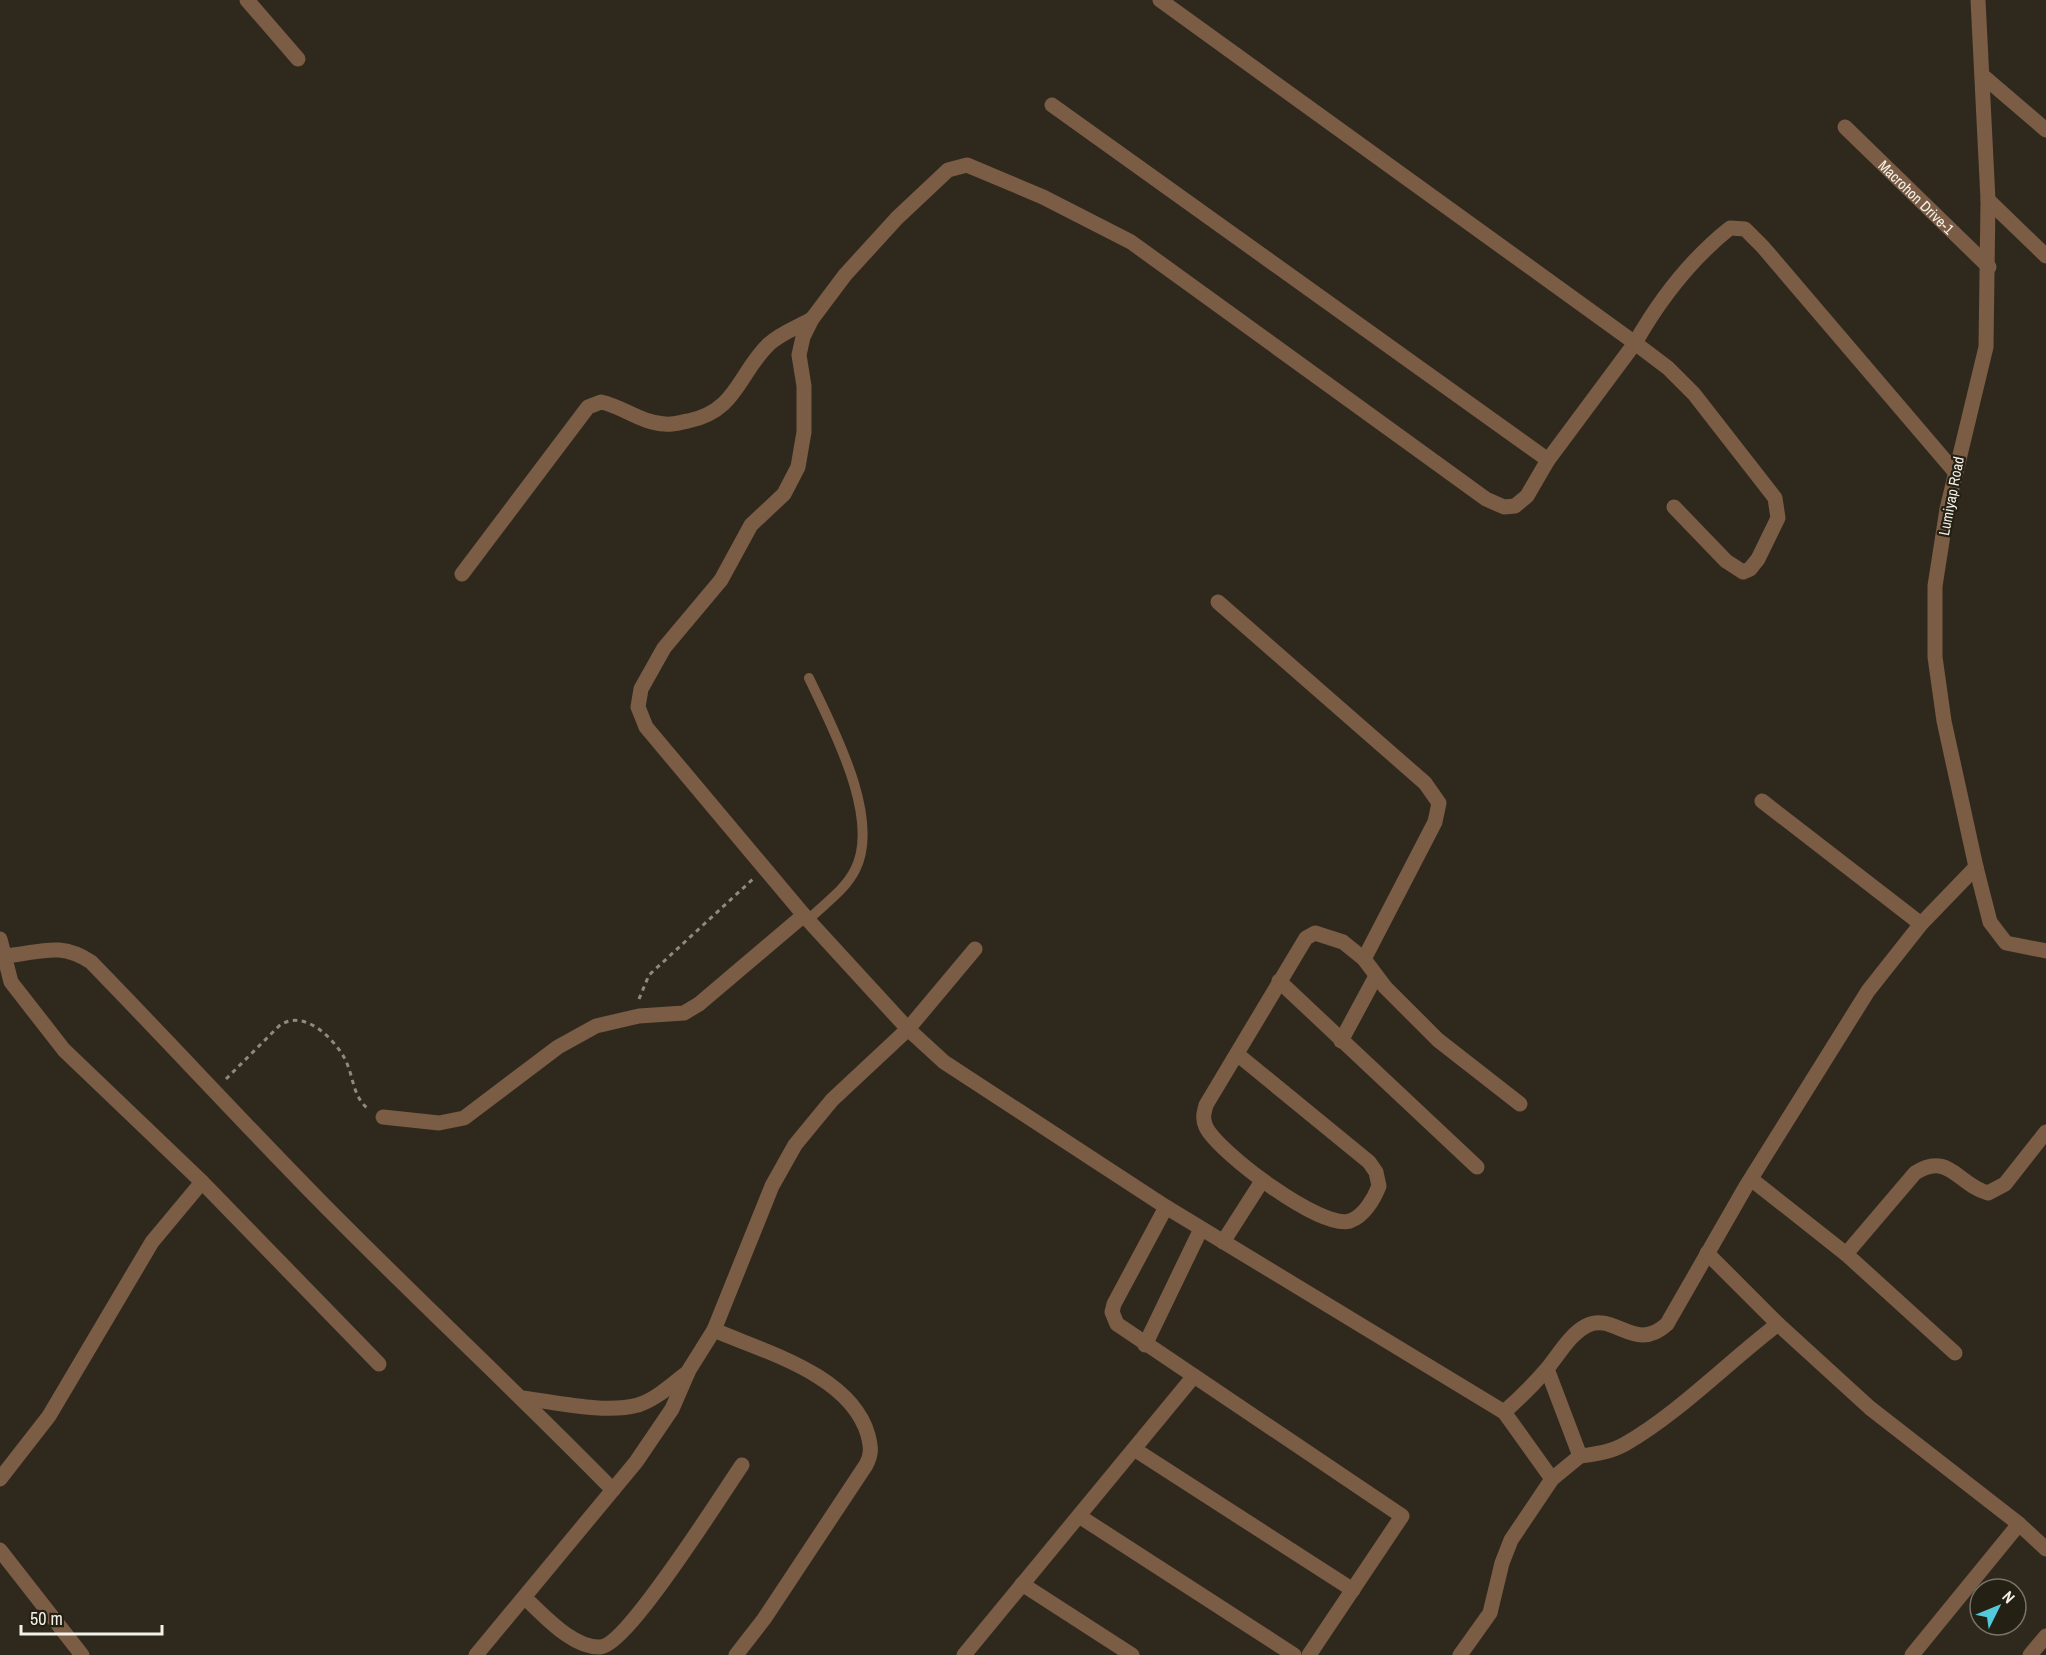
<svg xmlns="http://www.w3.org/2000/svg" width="2046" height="1655" viewBox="0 0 2046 1655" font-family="'Archivo Narrow',sans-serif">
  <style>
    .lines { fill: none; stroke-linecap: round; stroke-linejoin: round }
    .path { stroke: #8e8a80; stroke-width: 3; stroke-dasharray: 4.5 4.5; stroke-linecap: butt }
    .lane { stroke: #7b5c44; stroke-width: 10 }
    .street { stroke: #7b5c44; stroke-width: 15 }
    .labels { text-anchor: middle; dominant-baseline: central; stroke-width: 4.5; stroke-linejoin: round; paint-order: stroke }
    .street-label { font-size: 15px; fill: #f4f1e9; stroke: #252014 }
  </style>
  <rect width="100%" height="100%" fill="#2f291d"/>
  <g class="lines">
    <path class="path" d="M639,999L649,975L753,879
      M226,1079L279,1026C303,1008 333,1037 345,1059C354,1077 352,1095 368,1109"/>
    <path class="lane" d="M808,920C824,904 845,890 855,870C882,818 831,725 809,678"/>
    <g class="street">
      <path d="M247,0L298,59"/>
      <path d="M1160,0L1635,343C1660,299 1691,259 1730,228L1745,229L1763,247L1955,472"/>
      <path d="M1978,0L1988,200L1986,347L1947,509L1935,586V657L1944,721L1976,867L1990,922L2006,943L2046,951"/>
      <path d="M1983,76L2046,130"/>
      <path d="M1052,105L1548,460"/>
      <path id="s1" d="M1845,127L1989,267"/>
      <path d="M1988,200L2046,256"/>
      <path d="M1674,507L1726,561L1743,572L1750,569L1758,559L1778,518L1775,498L1694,394L1668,368L1635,343L1548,460L1527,496L1515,506L1504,507L1486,499L1131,242L1043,197L967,165L948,170L897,218L845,275L812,319L803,337L799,355L804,386V432L798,467L784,494L751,525L721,580L664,648L641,689L638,707L646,727L808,920L908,1029L944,1062L1166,1207L1504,1412C1519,1399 1533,1385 1546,1370C1558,1356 1569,1335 1586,1326C1614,1311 1635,1354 1667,1324L1745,1188L1868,991L1921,924L1976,867"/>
      <path d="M462,574L588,407L601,402C624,407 641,423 665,424C673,425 681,422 688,421C737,411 738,374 769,344C781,333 798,327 812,319"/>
      <path d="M1218,602L1425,783L1439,803L1435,822L1364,959"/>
      <path d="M1762,801L1921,924"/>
      <path d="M0,939L11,982L64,1050L202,1182L379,1364"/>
      <path d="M5,956C40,953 59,941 91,962C170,1043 246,1126 326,1207C421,1303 519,1394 613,1490"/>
      <path d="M1279,981L1477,1167"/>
      <path d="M1341,1041L1376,976"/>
      <path d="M1237,1054L1369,1162L1376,1172L1379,1186C1374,1199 1364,1216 1350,1221C1321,1230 1218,1152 1206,1127C1202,1118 1204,1113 1206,1105L1306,938L1315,933L1343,942L1364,959L1385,987L1438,1040L1520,1104"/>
      <path d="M383,1117L439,1123L464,1118L558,1047L596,1026L639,1016L684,1013L699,1004L804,915"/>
      <path d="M1751,1179L1846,1254L1955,1353"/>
      <path d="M1166,1207L1114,1304L1112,1312L1117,1324L1402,1516L1309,1655"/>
      <path d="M1223,1242L1262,1181"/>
      <path d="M1707,1253L1778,1324L1870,1408L2019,1524L1912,1655"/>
      <path d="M1846,1254L1915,1173C1949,1151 1958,1185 1988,1193L2005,1184L2046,1132"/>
      <path d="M714,1330C765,1352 851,1375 868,1435C871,1447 872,1454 866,1465L764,1619L736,1655"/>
      <path d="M1145,1345L1201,1229"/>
      <path d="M1547,1369L1580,1456C1596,1454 1611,1452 1625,1444C1679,1413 1728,1362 1778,1324"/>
      <path d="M522,1398C556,1402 605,1414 638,1405C657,1399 673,1383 688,1372"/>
      <path d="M1504,1412L1552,1479"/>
      <path d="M1134,1449L1353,1590"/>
      <path d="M0,1479L49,1416L152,1242L202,1182"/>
      <path d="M1079,1516L1294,1655"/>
      <path d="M2019,1524L2046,1549"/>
      <path d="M0,1550L82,1655"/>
      <path d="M1022,1584L1132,1655"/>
      <path d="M525,1598C544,1615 572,1648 600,1647C627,1646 722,1494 742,1465"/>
      <path d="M476,1655L636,1462L672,1409L689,1370L714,1330L772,1186L795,1145L832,1100L908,1029L975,949"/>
      <path d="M964,1655L1194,1376"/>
      <path d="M1460,1655L1490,1613L1502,1563L1511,1540L1552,1479L1580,1456"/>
      <path d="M2030,1655L2046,1636"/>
    </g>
  </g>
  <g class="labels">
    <g class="street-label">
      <text stroke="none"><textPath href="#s1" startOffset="100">Macrohon Drive-1</textPath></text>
      <text transform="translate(1951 496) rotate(-79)">Lumiyap Road</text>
    </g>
  </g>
  <g transform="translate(1998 1607) rotate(47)"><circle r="28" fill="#252014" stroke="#787469" stroke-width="1.5"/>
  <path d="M0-4.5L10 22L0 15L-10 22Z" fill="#53cadc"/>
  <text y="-9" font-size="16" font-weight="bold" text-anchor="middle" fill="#f4f1e9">N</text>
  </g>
  <path d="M21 1625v9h141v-9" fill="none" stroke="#f4f1e9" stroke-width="3"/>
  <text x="30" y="1625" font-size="18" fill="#f4f1e9" stroke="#252014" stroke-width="4.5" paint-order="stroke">50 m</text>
</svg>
